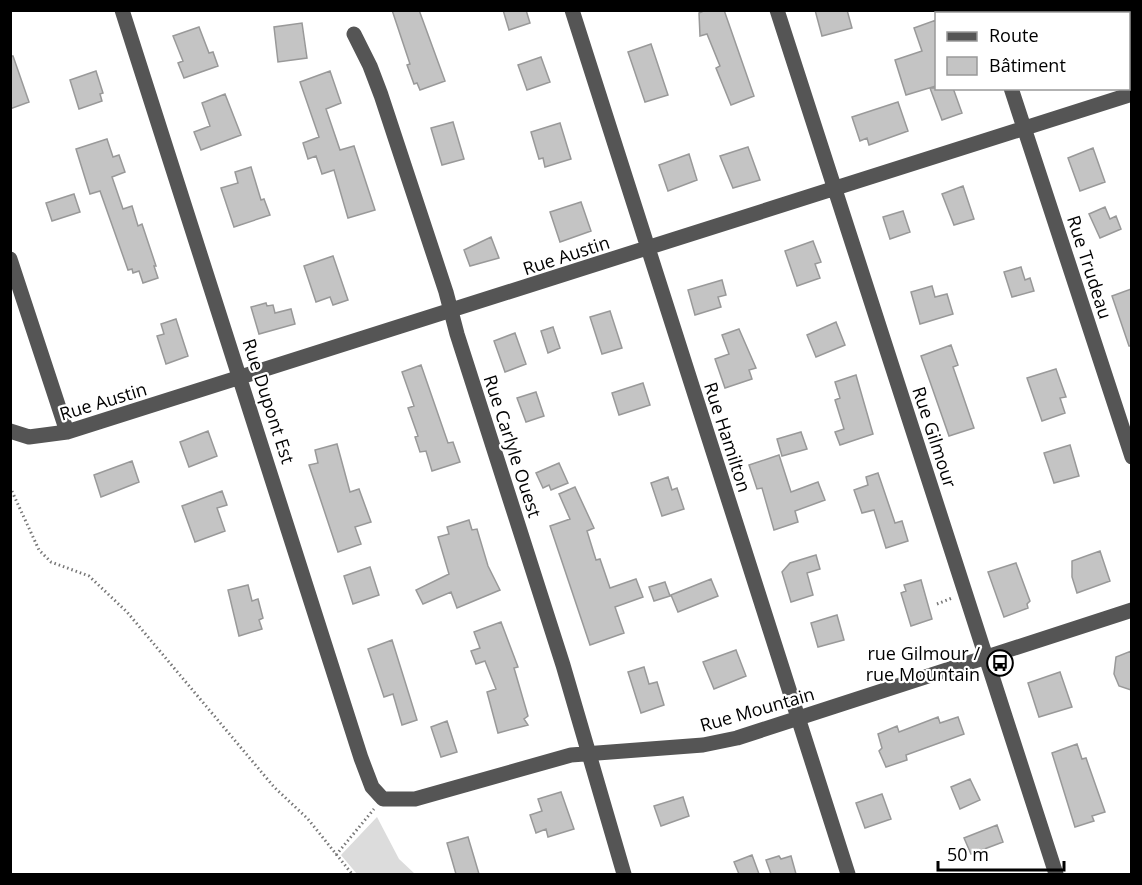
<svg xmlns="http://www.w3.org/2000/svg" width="1142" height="885" viewBox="0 0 1142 885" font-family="'Open Sans',sans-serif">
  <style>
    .green { fill: #dcdcdc }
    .building { fill: #c4c4c4; stroke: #999; stroke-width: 1.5 }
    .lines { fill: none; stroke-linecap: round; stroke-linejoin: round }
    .path { stroke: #777; stroke-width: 3; stroke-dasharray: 1.5 3; stroke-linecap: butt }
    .minor { stroke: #555; stroke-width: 15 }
    .labels { text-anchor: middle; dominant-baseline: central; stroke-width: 4.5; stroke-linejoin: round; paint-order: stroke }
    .street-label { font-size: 18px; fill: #000; stroke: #fff }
    .poi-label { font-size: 18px; fill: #000; stroke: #fff; text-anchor: end }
  </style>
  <rect width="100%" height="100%" fill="#fff"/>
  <path class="green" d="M377,817L399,859L415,874H357L341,855Z"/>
  <path class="building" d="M392,10H419L445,81L420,90L417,83L414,84L407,65L410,64Z
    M503,10H526L530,23L509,30Z
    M706,10H724L754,96L731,105L716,68L720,66L707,34L700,36L699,13Z
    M815,10H847L852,28L822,36Z
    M936,20V86L906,95L895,60L922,51L914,28Z
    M302,23L307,58L278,62L274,27Z
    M199,27L209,53L213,52L218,66L184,78L178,63L183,61L173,36Z
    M651,44L668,95L645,102L628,52Z
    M10,56H13L29,102L10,109Z
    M541,57L550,82L527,90L518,65Z
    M96,71L103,93L100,94L102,101L79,109L70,80Z
    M330,71L341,103L326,109L340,150L354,146L375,210L348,218L334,170L322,174L316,156L308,159L303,143L319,137L300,82Z
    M930,88H953L962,113L942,120Z
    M225,94L241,135L201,150L194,132L210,126L202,103Z
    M898,102L908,131L869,145L867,138L860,141L852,117Z
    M453,122L464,159L442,165L431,128Z
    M560,123L571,159L545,167L543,158L539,159L531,132Z
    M107,139L113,157L119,155L125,172L112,177L123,209L132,206L138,226L142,224L156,266H154L158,278L143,283L139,271L133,273L132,269L128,270L100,191L90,194L76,149Z
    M748,147L760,180L733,188L720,156Z
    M1093,148L1105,182L1080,191L1068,158Z
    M689,154L697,180L668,191L659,165Z
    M251,167L261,200L264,199L270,215L234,227L221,188L238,183L235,172Z
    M963,186L974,219L954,225L942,194Z
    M74,194L80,212L52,221L46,203Z
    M581,202L591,231L560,242L550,212Z
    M1105,207L1110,219L1116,216L1121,229L1100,238L1089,214Z
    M903,211L910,232L890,239L883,217Z
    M491,237L499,258L470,266L464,250Z
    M813,241L821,262L815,264L820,278L797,286L785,251Z
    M333,256L348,300L333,305L330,297L316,302L304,266Z
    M1021,267L1025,280L1030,278L1034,291L1012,297L1004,272Z
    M722,280L726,295L718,297L721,307L695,315L688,290Z
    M932,286L935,297L947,294L953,314L920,324L911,292Z
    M1131,289V346H1129L1112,296Z
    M266,303L267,306L273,305L275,313L291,309L295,324L259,334L251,307Z
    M610,311L622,348L602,354L590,317Z
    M176,319L188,356L166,364L157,336L164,334L161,324Z
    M836,322L845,345L816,357L807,335Z
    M553,327L560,348L548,353L541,331Z
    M739,329L756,368L749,370L752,379L725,388L715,359L729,354L722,335Z
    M515,333L526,364L505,372L494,341Z
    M951,345L958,365L953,367L974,428L949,436L921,356Z
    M421,365L448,443L453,442L460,462L432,471L426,451L420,452L415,437L418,436L408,408L414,406L402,372Z
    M1056,369L1066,397L1060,398L1065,413L1042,421L1027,378Z
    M856,375L873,434L840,445L835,432L844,429L835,400L840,398L835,382Z
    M643,383L650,405L619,415L612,393Z
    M536,392L544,416L526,422L517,398Z
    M208,431L217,456L189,467L180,442Z
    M801,432L807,449L782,456L777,439Z
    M337,444L350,492L359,489L371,522L355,527L361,544L338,552L309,465L318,463L315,450Z
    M1070,445L1079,476L1054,483L1044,453Z
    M779,455L791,492L818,482L825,500L795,511L798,522L774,530L762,488L757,489L749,465Z
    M132,461L139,482L101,497L94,475Z
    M559,463L568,483L551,490L549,485L543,488L536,473Z
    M878,473L895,523L902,521L908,541L886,548L874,510L862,513L854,490L868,485L866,477Z
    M668,477L672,490L677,488L684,509L662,516L651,483Z
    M575,487L594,528L587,531L596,560L600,559L610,588L636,579L643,597L615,607L624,633L590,645L550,526L570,519L559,494Z
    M222,491L227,505L217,508L225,531L195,542L182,506Z
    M469,520L472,530L477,529L488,566L500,590L457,608L451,592L423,604L416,590L449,574L438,537L449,534L447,527Z
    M1100,551L1110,581L1077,593L1072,577V561Z
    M816,555L820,569L807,573L813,595L791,602L782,572L790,563Z
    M1016,563L1030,601L1027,604L1028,608L1004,617L988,572Z
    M370,567L379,595L353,604L344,576Z
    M711,579L718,596L678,612L671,595Z
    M921,580L932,619L911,626L901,593L906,591L904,585Z
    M665,582L670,596L654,601L649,587Z
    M248,585L252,601L258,599L263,618L259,620L262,629L239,636L228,590Z
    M837,615L844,640L818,647L811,623Z
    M501,622L518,667L514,668L528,716L524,719L528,725L498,733L487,692L496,689L485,661L476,664L471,651L480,648L474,632Z
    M392,640L417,720L402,725L393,694L384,697L368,649Z
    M736,650L746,676L714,689L703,662Z
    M1131,651V690L1119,686L1114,674L1116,657Z
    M644,667L649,684L657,682L664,705L641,713L628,672Z
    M1060,672L1072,707L1039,717L1028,683Z
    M938,717L940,723L958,717L964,734L906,755L907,760L886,767L879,751L882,748L878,734L897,726L899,732Z
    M447,721L457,752L441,757L431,727Z
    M1077,744L1082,759L1086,758L1105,812L1092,816L1094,821L1075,827L1052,753Z
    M970,779L980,800L960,809L951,787Z
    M561,792L574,829L548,837L546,829L536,833L530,815L542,811L538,799Z
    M882,794L891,819L865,828L856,803Z
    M683,797L689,816L661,826L654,806Z
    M997,825L1003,842L971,854L964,838Z
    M468,837L479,874H456L447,843Z
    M752,855L759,874H739L734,862Z
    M779,856L781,859L791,856L796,874H771L766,860Z"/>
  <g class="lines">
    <path class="path" d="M10,487L39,550L51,562L89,576L127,612L274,787L308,819L352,874
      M937,604L952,598
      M336,855L374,809"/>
    <path class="minor" d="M122,10L361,758L372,787L383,799H415L571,755L703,745L737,738L1132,610
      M572,10L848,874
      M777,10L1056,874
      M986,10L987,14
      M354,34L370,66L381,95L446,292L457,334L563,665L624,874
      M1011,88L1132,457
      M10,259L67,432
      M10,431L29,437L67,432L1132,94"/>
  </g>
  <defs>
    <g id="bus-ring" transform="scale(1.35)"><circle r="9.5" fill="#fff" stroke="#000" stroke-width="1.5"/><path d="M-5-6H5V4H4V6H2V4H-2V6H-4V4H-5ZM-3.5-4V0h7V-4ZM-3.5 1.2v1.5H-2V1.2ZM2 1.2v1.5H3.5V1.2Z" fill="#000"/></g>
  </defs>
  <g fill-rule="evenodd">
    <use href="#bus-ring" x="1000" y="663"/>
  </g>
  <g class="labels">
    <g class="street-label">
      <text transform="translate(566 255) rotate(-18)">Rue Austin</text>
      <text transform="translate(1090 267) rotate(72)">Rue Trudeau</text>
      <text transform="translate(103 401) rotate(-17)">Rue Austin</text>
      <text transform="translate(269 401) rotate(72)">Rue Dupont Est</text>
      <text transform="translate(728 437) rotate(72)">Rue Hamilton</text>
      <text transform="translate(935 437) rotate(72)">Rue Gilmour</text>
      <text transform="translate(513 446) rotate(72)">Rue Carlyle Ouest</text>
      <text transform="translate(757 709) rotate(-16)">Rue Mountain</text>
    </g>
    <g class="poi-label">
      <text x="980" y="653">rue Gilmour /<tspan x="980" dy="21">rue Mountain</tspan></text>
    </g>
  </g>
  <rect width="1142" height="885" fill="none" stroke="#000000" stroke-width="24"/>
  <rect x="935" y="12" width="195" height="78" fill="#ffffff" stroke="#999999" stroke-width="1.5"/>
  <rect x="947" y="32" width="30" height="9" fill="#555555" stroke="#999999" stroke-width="1.5"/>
  <text x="989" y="42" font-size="18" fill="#000000">Route</text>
  <rect x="947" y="57" width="30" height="18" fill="#c4c4c4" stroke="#999999" stroke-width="1.5"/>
  <text x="989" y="72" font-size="18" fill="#000000">Bâtiment</text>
  <path d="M938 861v9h126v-9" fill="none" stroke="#000000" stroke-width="3"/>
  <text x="947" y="861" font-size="18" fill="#000000" stroke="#ffffff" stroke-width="4.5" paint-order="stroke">50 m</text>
</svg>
